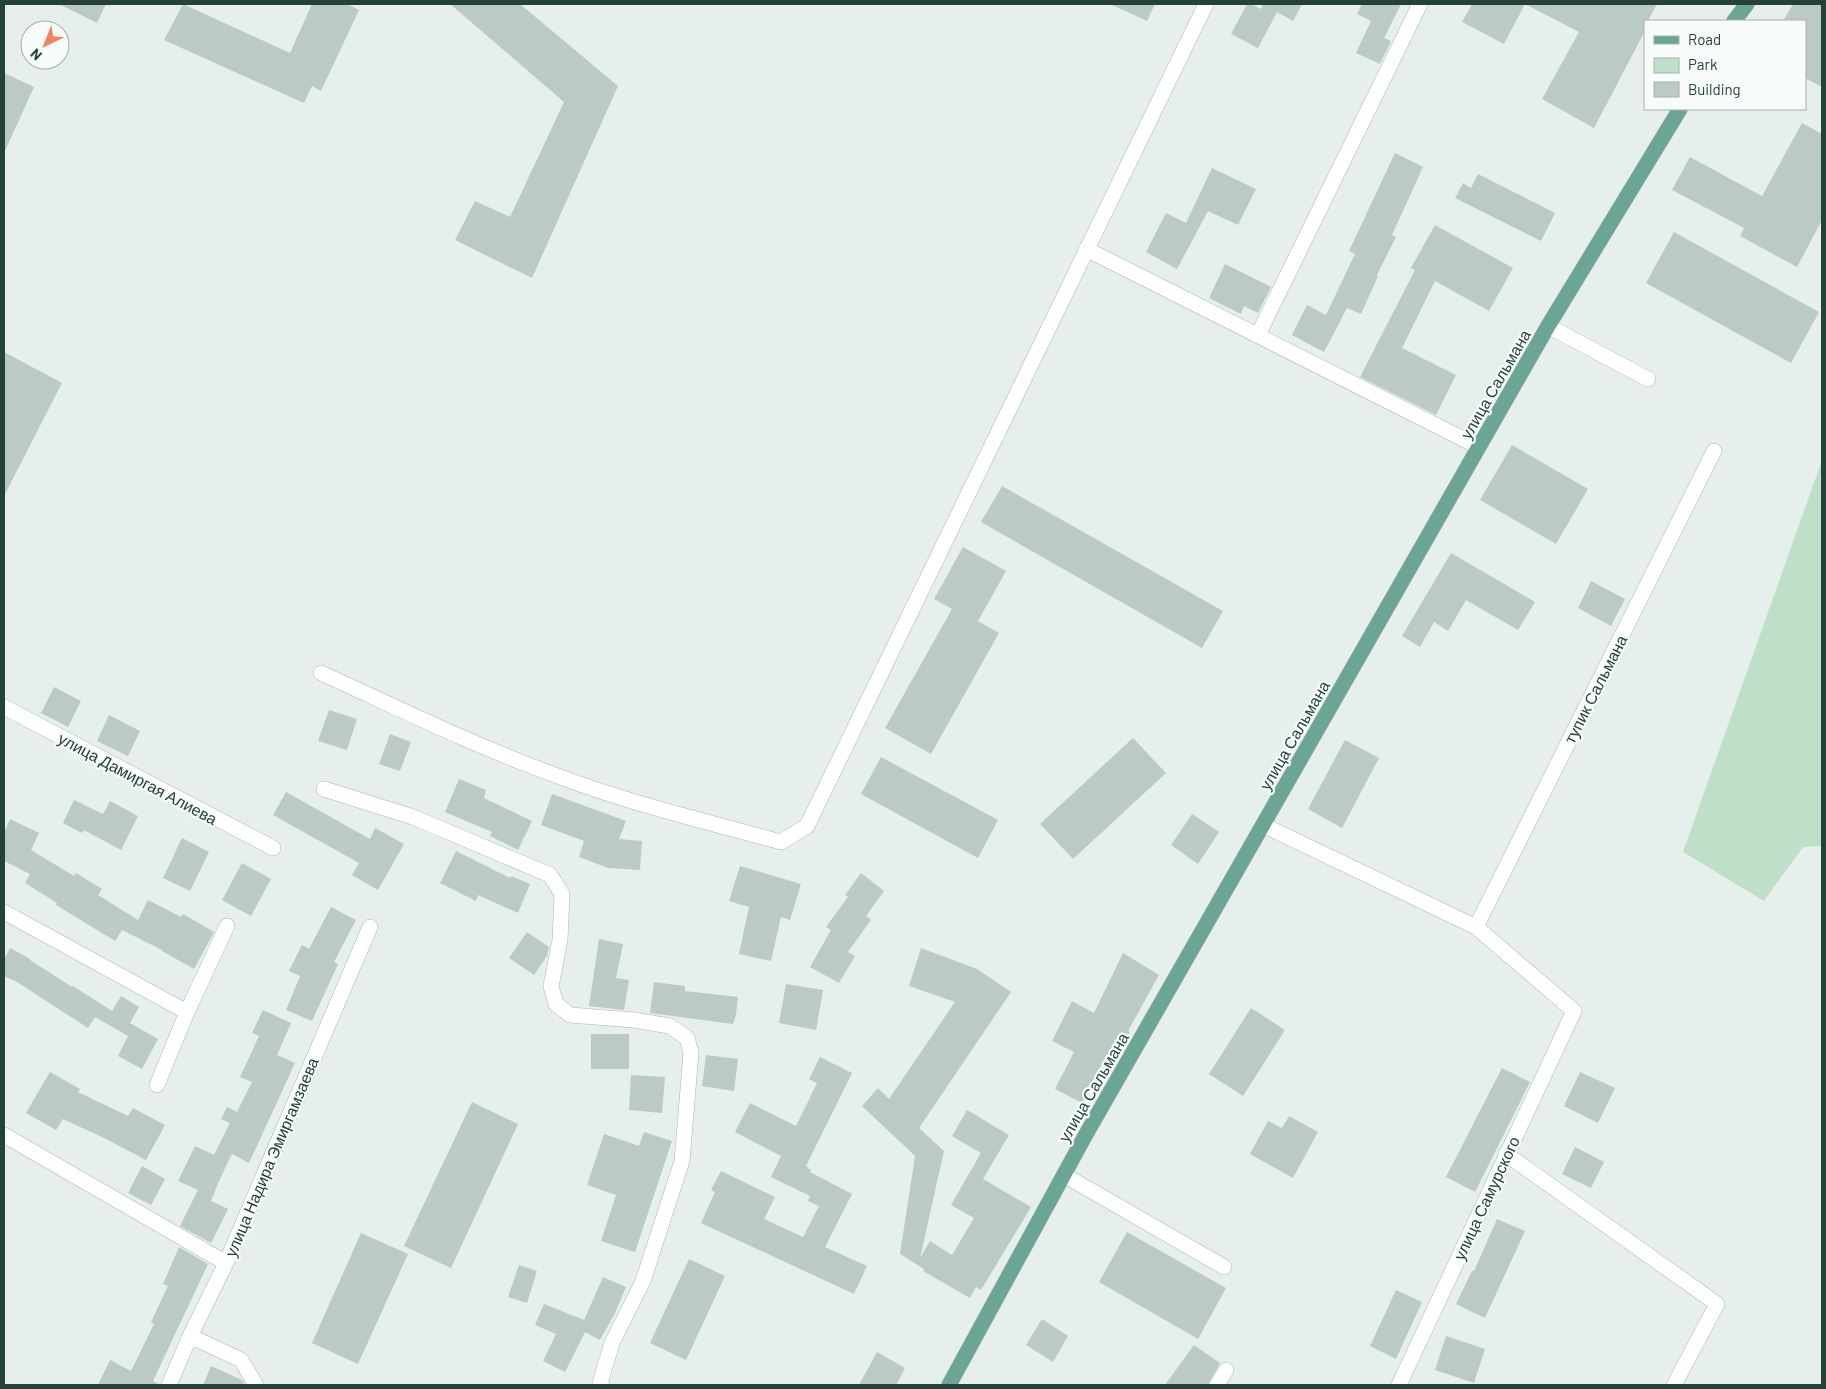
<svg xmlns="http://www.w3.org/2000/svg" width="1826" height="1389" viewBox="0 0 1826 1389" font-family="Barlow,sans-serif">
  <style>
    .green { fill: #bfe0c8 }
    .building { fill: #bbcac4 }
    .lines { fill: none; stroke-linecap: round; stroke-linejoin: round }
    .minor-casing { stroke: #a8b8b2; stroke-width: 16 }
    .major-casing { stroke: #c2cac8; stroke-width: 16 }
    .minor { stroke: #fff; stroke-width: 15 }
    .major { stroke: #6aa596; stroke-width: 15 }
    .labels { text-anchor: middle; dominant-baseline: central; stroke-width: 4.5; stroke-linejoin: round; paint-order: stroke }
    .street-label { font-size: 16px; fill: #24423a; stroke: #f7fbf9 }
  </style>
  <rect width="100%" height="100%" fill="#e6efeb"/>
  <path class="green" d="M1822,460V846L1803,847L1764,901L1683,852Z"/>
  <path class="building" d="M59,4H106L97,23Z
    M183,4L290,53L312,4H347L359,10L321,91L312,86L304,103L164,40Z
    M450,4H520L618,86L532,278L455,240L475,201L510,217L564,102Z
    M1110,4H1155L1147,21Z
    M1247,4H1251L1261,9L1263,5L1261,4H1302L1293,21L1277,12L1258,48L1231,34Z
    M1362,4H1401L1384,38L1391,41L1380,64L1356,53L1371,21L1357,14Z
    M1472,4H1525L1504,44L1462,22Z
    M1525,4H1657L1648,21H1645V31L1594,128L1542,99L1579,32Z
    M1793,4H1822V87L1805,78V21H1783Z
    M4,73L34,87L4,153Z
    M1802,123L1822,134V220L1797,267L1740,236L1744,228L1672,190L1690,157L1762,196Z
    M1395,153L1423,167L1392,235L1396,237L1377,275L1378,276L1361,314L1347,308L1324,352L1292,335L1307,305L1326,315L1355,254L1349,251Z
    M1212,168L1256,189L1238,225L1208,211L1177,269L1146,252L1166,213L1186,223Z
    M1478,174L1555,213L1541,241L1455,198L1463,183L1471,188Z
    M1435,225L1513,268L1489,311L1435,281L1402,348L1456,375L1436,415L1360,377L1415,270L1411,268Z
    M1674,232L1819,312L1791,363L1646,283Z
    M1225,264L1271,287L1258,313L1244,306L1241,314L1209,298Z
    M4,352L62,383L4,496Z
    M1512,445L1588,489L1556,544L1480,500Z
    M1002,486L1223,611L1202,648L981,522Z
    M963,547L1006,571L978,621L999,633L931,754L885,728L952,609L934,599Z
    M1451,553L1535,602L1518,630L1466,600L1448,631L1434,622L1420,647L1402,636Z
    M1591,581L1625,599L1611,626L1578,608Z
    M54,687L81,701L68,727L41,713Z
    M329,710L357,719L347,750L318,741Z
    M109,715L140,731L128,756L97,741Z
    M390,734L411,742L400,771L379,764Z
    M1133,738L1166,773L1073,859L1040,824Z
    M1345,740L1379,758L1342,828L1308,809Z
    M881,757L998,820L978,858L861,794Z
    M459,779L486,790L484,798L532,821L518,850L490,836L492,832L445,812Z
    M286,792L370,839L375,828L404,844L378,890L352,875L359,863L273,815Z
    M552,794L626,821L619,839L642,841L640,870L608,868L579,857L584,841L541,825Z
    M74,800L103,814L110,801L138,816L121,850L84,830L82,833L63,823Z
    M1192,814L1219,832L1198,864L1171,845Z
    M10,819L39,833L31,850L74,876L76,873L102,889L98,895L138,920L148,900L181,917L183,914L214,932L194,969L162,951V950L122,930L115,941L56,905L57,903L25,883L30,874L4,861V833Z
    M182,838L209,852L190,891L163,878Z
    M456,851L510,878L511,876L530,884L518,913L478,895L476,901L440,883Z
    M242,863L271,879L251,916L222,900Z
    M740,866L801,884L790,920L781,917L771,961L739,954L749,907L729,901Z
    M861,873L884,891L866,916L871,920L848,952L855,956L839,983L810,967L831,930L826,927L848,897L845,895Z
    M331,907L356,920L334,962L338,964L312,1021L286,1010L300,976L289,971L302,945L309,949Z
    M527,932L549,947L547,956L534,975L509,958Z
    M599,939L623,944L616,978L629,980L624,1010L589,1006Z
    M10,948L30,959V960L72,987L73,986L112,1011L121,996L139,1007L130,1023L158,1039L142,1069L118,1056L128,1036L95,1017L88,1028L17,982L4,976V960Z
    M921,948L977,969L1011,992L919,1128L944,1151L920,1258L930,1241L952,1255L974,1218L951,1205L981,1153L952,1136L967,1110L1009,1135L983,1179L1031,1207L981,1290L976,1287L970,1298L923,1271L924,1269L900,1254L915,1156L862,1106L878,1088L889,1099L955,1002L909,986Z
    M1123,953L1159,975L1128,1031L1130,1032L1115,1061L1106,1056L1082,1103L1055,1089L1074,1052L1052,1041L1072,1001L1094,1013Z
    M654,982L685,986V991L738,997L736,1015L733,1024L650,1013Z
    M786,984L823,990L816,1030L779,1023Z
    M1251,1008L1285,1030L1243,1096L1209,1074Z
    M263,1010L291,1023L277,1055L295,1063L249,1163L232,1154L219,1181L211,1201L228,1209L211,1243L180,1226L198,1190L178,1181L195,1146L214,1155L230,1123L221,1119L227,1107L237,1112L252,1082L240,1077L259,1036L252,1033Z
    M591,1034H629V1069H591Z
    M706,1055L738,1059L734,1091L702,1086Z
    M820,1057L852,1073L806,1166L811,1170L810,1172L852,1194L825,1247L867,1266L854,1294L701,1223L715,1192L711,1190L721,1171L775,1197L764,1219L803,1237L819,1206L808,1201L810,1196L771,1177L781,1156L735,1132L750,1103L796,1126L817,1083L809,1079Z
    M1502,1068L1530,1082L1475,1192L1446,1177Z
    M50,1072L80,1089L78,1092L128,1116L133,1108L165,1125L146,1160L104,1138L63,1119L56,1130L26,1113Z
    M1580,1072L1615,1088L1598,1123L1564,1106Z
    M631,1075L665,1077L662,1113L629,1110Z
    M472,1102L518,1124L451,1268L404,1246Z
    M1289,1116L1318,1132L1293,1178L1250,1154L1268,1121L1282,1128Z
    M644,1132L672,1141L635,1252L601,1241L616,1195L587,1185L604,1134L639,1146Z
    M1575,1147L1604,1162L1591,1188L1562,1174Z
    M142,1166L165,1179L151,1205L128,1193Z
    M1497,1219L1525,1231L1485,1318L1456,1304L1472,1271H1474Z
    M1127,1232L1226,1288L1198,1339L1099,1282Z
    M361,1233L408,1254L358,1364L312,1343Z
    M179,1247L208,1264L153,1381L160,1385H98L110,1360L131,1371L154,1324L151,1322L168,1286L163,1284Z
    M689,1259L725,1276L686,1360L650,1343Z
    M519,1265L537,1271L527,1303L508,1297Z
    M603,1277L626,1287L615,1313L600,1340L585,1332L565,1372L543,1361L556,1334L535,1325L544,1304L584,1320Z
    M1396,1290L1422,1302L1396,1359L1370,1346Z
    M1042,1319L1068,1336L1053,1362L1026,1345Z
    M1446,1336L1485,1349L1474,1383L1435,1370Z
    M1194,1345L1220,1363L1208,1385H1165Z
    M877,1352L905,1368L896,1385H859Z
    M211,1366L242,1380L245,1385H203Z"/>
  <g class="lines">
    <g class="minor-casing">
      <path id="minor" d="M1086,249L1479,447
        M1548,326L1648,379
        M1258,335L1420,4
        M321,673C398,708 475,746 555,775C628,803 705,821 781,842L807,826L1206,4
        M4,707L273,848
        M324,789L413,817L550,875L562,894L560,940L551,986L556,1004L570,1015L634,1020L670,1026L687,1038L691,1053L682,1161L643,1281L612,1343L600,1383L602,1385
        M1263,825L1476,927L1574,1011L1399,1385
        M4,912L187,1012
        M1476,927L1714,451
        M157,1085L187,1012L227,926
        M4,1135L226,1263
        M1506,1154L1717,1304L1674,1385
        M1064,1175L1224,1267
        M190,1336L241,1360L256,1385
        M169,1385L190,1336L226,1263L370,927
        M1217,1385L1226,1370"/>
    </g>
    <g class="major-casing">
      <path id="major" d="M1734,21L1747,4
        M949,1385L1085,1136L1548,326L1680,109"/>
    </g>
    <use href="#minor" class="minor"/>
    <use href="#major" class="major"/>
  </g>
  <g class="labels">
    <g class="street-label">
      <text transform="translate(1495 384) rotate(-60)">улица Сальмана</text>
      <text transform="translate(1595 689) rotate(-63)">тупик Сальмана</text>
      <text transform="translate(1294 735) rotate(-60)">улица Сальмана</text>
      <text transform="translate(138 778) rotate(28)">улица Дамиргая Алиева</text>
      <text transform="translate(1093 1087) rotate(-60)">улица Сальмана</text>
      <text transform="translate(271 1157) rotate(-67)">улица Надира Эмиргамзаева</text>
      <text transform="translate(1486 1198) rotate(-65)">улица Самурского</text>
    </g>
  </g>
  <rect width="1826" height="1389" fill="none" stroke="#24423a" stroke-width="10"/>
  <rect x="1644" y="20" width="162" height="90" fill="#f7fbf9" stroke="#a3b1ad"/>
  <rect x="1654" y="36" width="25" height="8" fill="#6aa596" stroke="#a3b1ad"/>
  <text x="1688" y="45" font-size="15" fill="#24423a">Road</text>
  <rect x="1654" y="58" width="25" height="15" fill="#bfe0c8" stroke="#a3b1ad"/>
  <text x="1688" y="70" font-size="15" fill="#24423a">Park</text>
  <rect x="1654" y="82" width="25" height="15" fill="#bbcac4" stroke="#a3b1ad"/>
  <text x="1688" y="95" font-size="15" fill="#24423a">Building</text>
  <g transform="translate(45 45) rotate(223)"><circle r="24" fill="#f7fbf9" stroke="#a3b1ad"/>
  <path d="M0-4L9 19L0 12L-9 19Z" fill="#f4845f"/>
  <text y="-8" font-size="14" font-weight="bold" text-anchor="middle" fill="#24423a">N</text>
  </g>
</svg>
